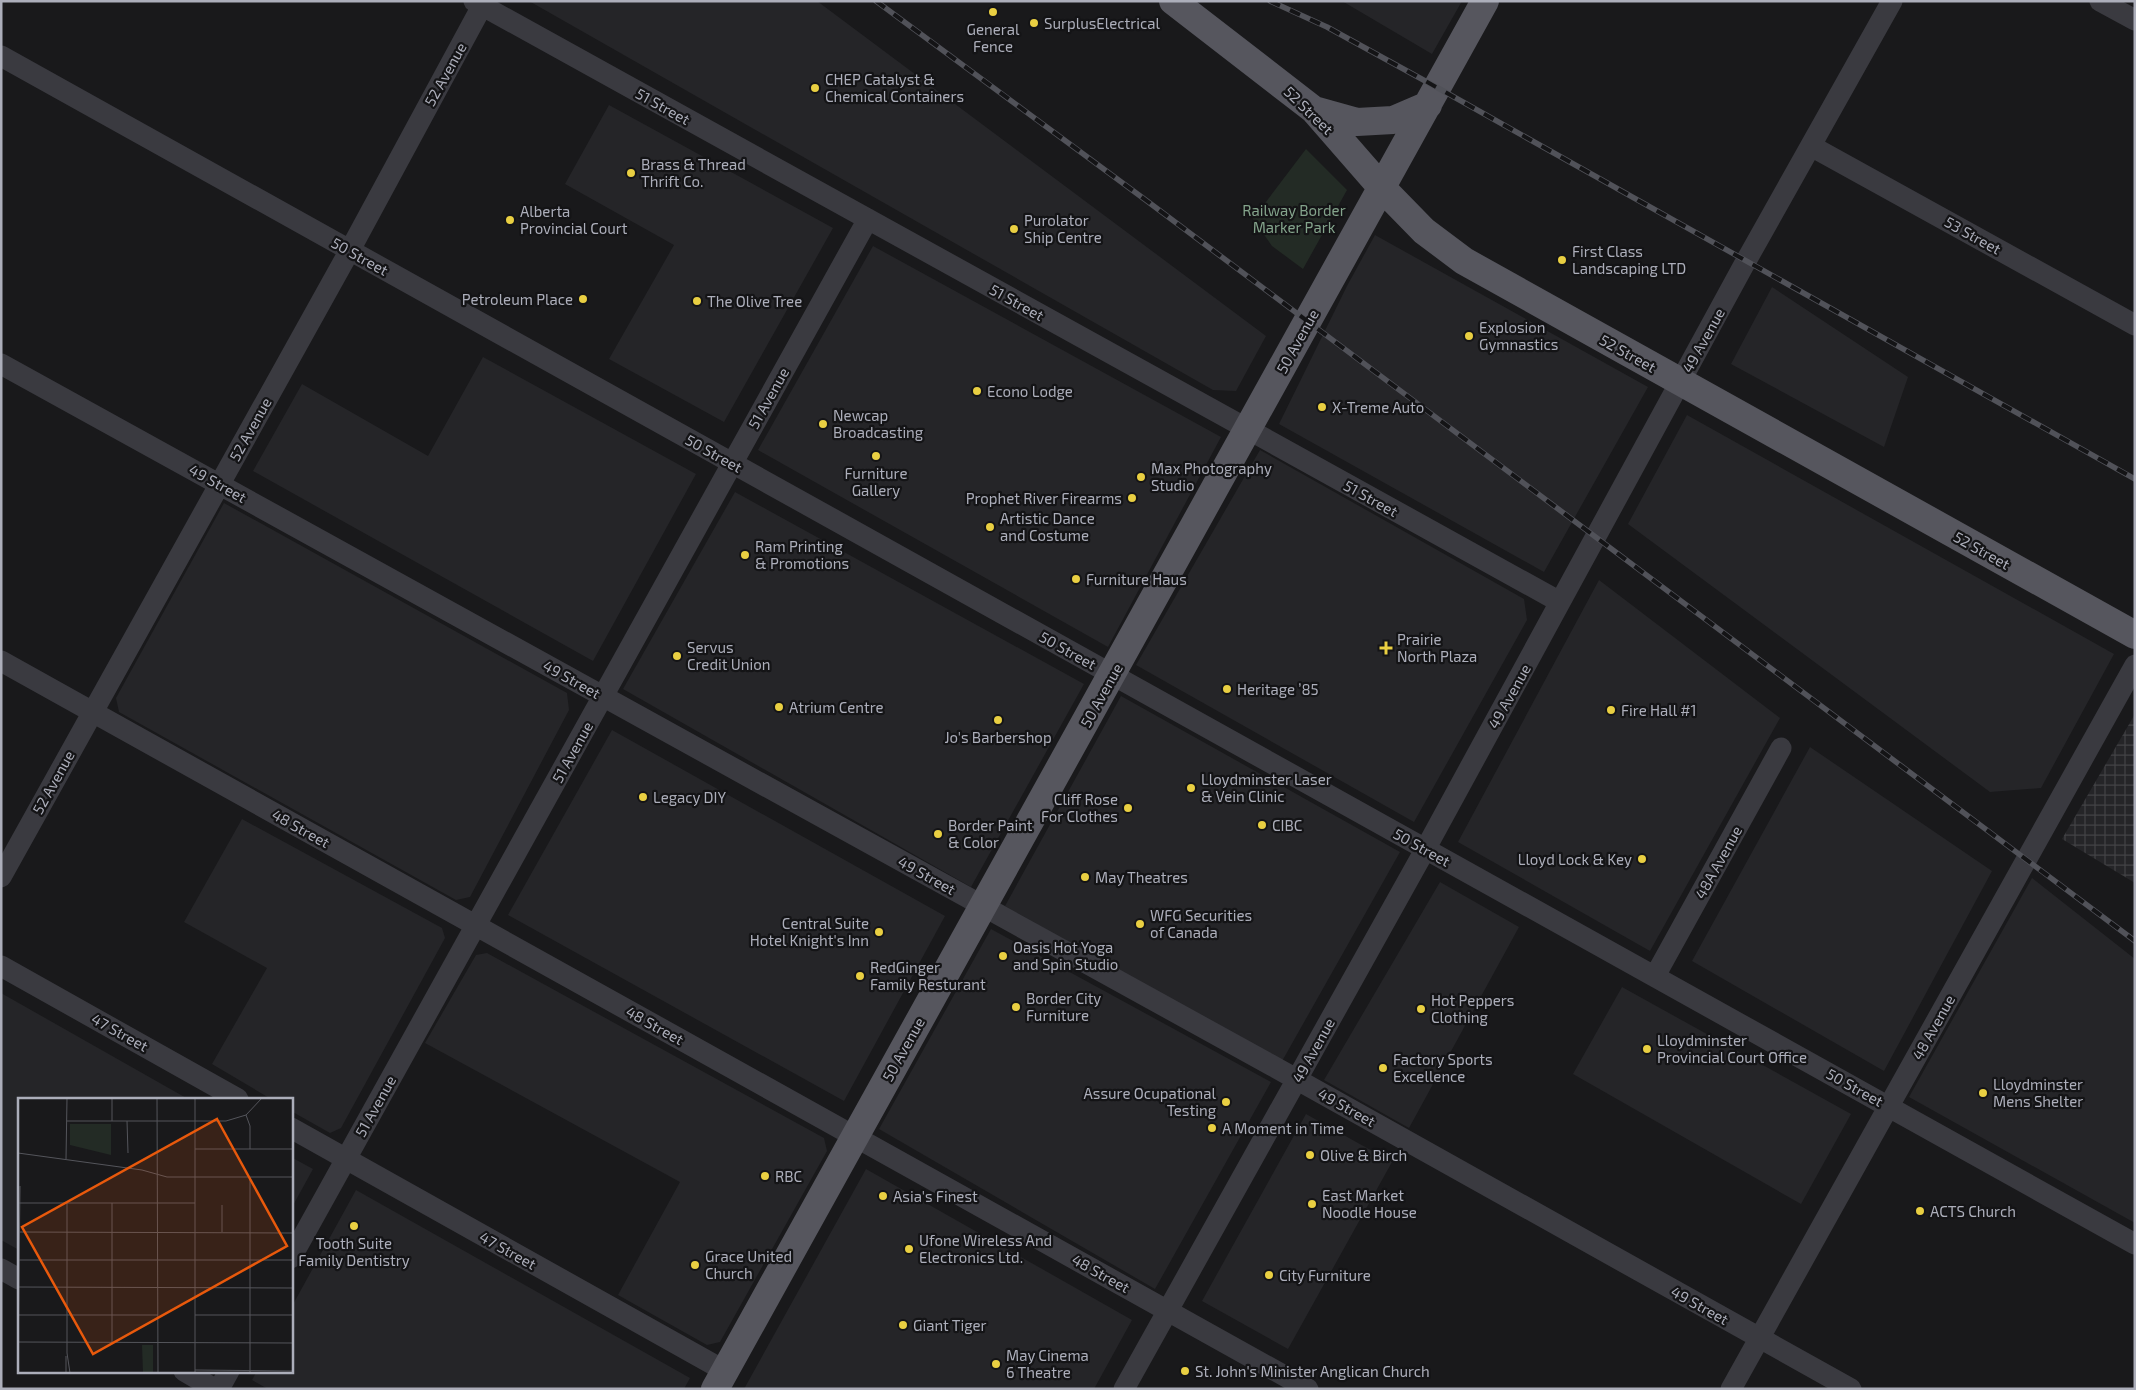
<svg xmlns="http://www.w3.org/2000/svg" width="2136" height="1390" viewBox="0 0 2136 1390" font-family="'Exo 2',sans-serif">
  <style>
    .built { fill: #252528 }
    .industrial { fill: url(#industrial-grid) }
    .park { fill: #232b25 }
    .lines { fill: none; stroke-linecap: round; stroke-linejoin: round }
    .minor { stroke: #3a3a40; stroke-width: 21 }
    .major { stroke: #56565e; stroke-width: 28 }
    .rail-casing { stroke: #515259; stroke-width: 5.5 }
    .rail { stroke: #141416; stroke-width: 4; stroke-dasharray: 11; stroke-linecap: butt }
    .poi-dot { fill: #e9cf42; stroke: #141416; stroke-width: 2 }
    .labels { text-anchor: middle; dominant-baseline: central; stroke-width: 4.5; stroke-linejoin: round; paint-order: stroke }
    .poi-label { font-size: 15px; fill: #acaeba; stroke: #141416; text-anchor: start }
    .street-label { font-size: 15px; fill: #acaeba; stroke: #141416 }
    .park-label { font-size: 15px; fill: #84a48c; stroke: #141416 }
    .inset-road { fill: none; stroke: #54555b; stroke-width: 1 }
    .view { fill: #e8590c; fill-opacity: 0.15; stroke: #e8590c; stroke-width: 2.5 }
    .inset-edge { fill: none; stroke: #acaeba; stroke-width: 2.5 }
  </style>
  <defs>
    <pattern id="industrial-grid" width="8" height="8" patternUnits="userSpaceOnUse" patternTransform="scale(1.25)"><rect width="8" height="8" fill="#252528"/><path d="M0 4h8M4 0v8" fill="none" stroke="#424245"/></pattern>
  </defs>
  <rect width="100%" height="100%" fill="#19191b"/>
  <path class="built" d="M529,1H817L1266,336L1236,391L1213,390Z
    M1342,1H1462L1432,54Z
    M609,105L833,228L724,422L609,359L674,245L565,184Z
    M1375,235L1648,387L1544,572L1279,424L1347,286Z
    M873,246L1221,437L1108,647L758,450Z
    M1772,287L1908,377L1884,447L1731,364Z
    M483,357L696,474L593,661L253,471L302,384L428,456Z
    M1687,415L2114,654L2041,788L1990,792L1628,524Z
    M1260,450L1524,599L1527,620L1414,822L1136,665Z
    M735,492L1084,684L971,887L623,689Z
    M224,503L567,693L569,710L470,897L456,900L119,712L116,698Z
    M1599,580L1780,718L1650,951L1458,842Z
    M1121,696L1400,852L1281,1063L1005,906Z
    M612,730L945,916L844,1101L508,915Z
    M1810,747L1992,871L1884,1071L1692,961Z
    M242,819L442,928L445,938L341,1128L330,1133L291,1111V1099H271L212,1064L267,968L184,922Z
    M2032,878L2135,959V1223L1909,1097Z
    M1440,882L1519,927L1409,1128L1324,1080Z
    M991,929L1271,1082L1155,1289L879,1129Z
    M487,953L824,1138L827,1151L720,1342L707,1345L618,1295L680,1182L425,1043L476,955Z
    M1622,987L1851,1114L1801,1204L1573,1074Z
    M1,993L188,1099H19V1250L1,1240Z
    M1306,1114L1392,1162L1288,1349L1202,1301Z
    M291,1157L313,1169L291,1209Z
    M866,1169L1132,1320L1094,1389H744Z
    M356,1190L690,1378L684,1389H268L252,1380L257,1371H291V1308Z"/>
  <path class="industrial" d="M2135,714V883L2062,839Z"/>
  <path class="park" d="M1306,149L1347,190L1303,269L1272,246L1253,219Z"/>
  <g class="lines">
    <path class="minor" d="M474,1L1560,602
      M2100,1L2135,20
      M1,56L2135,1244
      M1811,146L2135,325
      M1,364L1271,1065L1851,1389
      M1,661L1308,1389
      M1,877L350,250L482,6
      M1,966L238,1099
      M1655,976L1781,748
      M291,1128L725,1371
      M291,1258L868,219
      M1,1269L19,1279
      M184,1371L215,1389
      M219,1389L229,1371
      M1124,1389L1426,848L1746,261L1892,1
      M1731,1389L2135,665"/>
    <path class="major" d="M1173,1L1314,110L1382,188L1424,231L1464,261L2135,635
      M1314,110L1357,122L1393,120L1428,105
      M715,1389L1485,1"/>
    <g class="rail-casing">
      <path id="rail" d="M876,1L1147,201L2135,941
        M1270,1L1327,27L1438,88L2135,479"/>
    </g>
    <use href="#rail" class="rail"/>
  </g>
  <g class="poi-dot">
    <circle cx="993" cy="12" r="5"/>
    <circle cx="1034" cy="23" r="5"/>
    <circle cx="815" cy="88" r="5"/>
    <circle cx="631" cy="173" r="5"/>
    <circle cx="510" cy="220" r="5"/>
    <circle cx="1014" cy="229" r="5"/>
    <circle cx="1562" cy="260" r="5"/>
    <circle cx="583" cy="299" r="5"/>
    <circle cx="697" cy="301" r="5"/>
    <circle cx="1469" cy="336" r="5"/>
    <circle cx="977" cy="391" r="5"/>
    <circle cx="1322" cy="407" r="5"/>
    <circle cx="823" cy="424" r="5"/>
    <circle cx="876" cy="456" r="5"/>
    <circle cx="1141" cy="477" r="5"/>
    <circle cx="1132" cy="498" r="5"/>
    <circle cx="990" cy="527" r="5"/>
    <circle cx="745" cy="555" r="5"/>
    <circle cx="1076" cy="579" r="5"/>
    <path d="M1383.5 640.5h5v5h5v5h-5v5h-5v-5h-5v-5h5z"/>
    <circle cx="677" cy="656" r="5"/>
    <circle cx="1227" cy="689" r="5"/>
    <circle cx="779" cy="707" r="5"/>
    <circle cx="1611" cy="710" r="5"/>
    <circle cx="998" cy="720" r="5"/>
    <circle cx="1191" cy="788" r="5"/>
    <circle cx="643" cy="797" r="5"/>
    <circle cx="1128" cy="808" r="5"/>
    <circle cx="1262" cy="825" r="5"/>
    <circle cx="938" cy="834" r="5"/>
    <circle cx="1642" cy="859" r="5"/>
    <circle cx="1085" cy="877" r="5"/>
    <circle cx="1140" cy="924" r="5"/>
    <circle cx="879" cy="932" r="5"/>
    <circle cx="1003" cy="956" r="5"/>
    <circle cx="860" cy="976" r="5"/>
    <circle cx="1016" cy="1007" r="5"/>
    <circle cx="1421" cy="1009" r="5"/>
    <circle cx="1647" cy="1049" r="5"/>
    <circle cx="1383" cy="1068" r="5"/>
    <circle cx="1983" cy="1093" r="5"/>
    <circle cx="1226" cy="1102" r="5"/>
    <circle cx="1212" cy="1128" r="5"/>
    <circle cx="1310" cy="1155" r="5"/>
    <circle cx="765" cy="1176" r="5"/>
    <circle cx="883" cy="1196" r="5"/>
    <circle cx="1312" cy="1204" r="5"/>
    <circle cx="1920" cy="1211" r="5"/>
    <circle cx="354" cy="1226" r="5"/>
    <circle cx="909" cy="1249" r="5"/>
    <circle cx="695" cy="1265" r="5"/>
    <circle cx="1269" cy="1275" r="5"/>
    <circle cx="903" cy="1325" r="5"/>
    <circle cx="996" cy="1364" r="5"/>
    <circle cx="1185" cy="1371" r="5"/>
  </g>
  <g class="labels">
    <g class="poi-label">
      <text x="1044" y="23">SurplusElectrical</text>
      <text x="993" y="29" text-anchor="middle">General<tspan x="993" dy="17">Fence</tspan></text>
      <text x="825" y="79">CHEP Catalyst &amp;<tspan x="825" dy="17">Chemical Containers</tspan></text>
      <text x="641" y="164">Brass &amp; Thread<tspan x="641" dy="17">Thrift Co.</tspan></text>
      <text x="520" y="211">Alberta<tspan x="520" dy="17">Provincial Court</tspan></text>
      <text x="1024" y="220">Purolator<tspan x="1024" dy="17">Ship Centre</tspan></text>
      <text x="1572" y="251">First Class<tspan x="1572" dy="17">Landscaping LTD</tspan></text>
      <text x="573" y="299" text-anchor="end">Petroleum Place</text>
      <text x="707" y="301">The Olive Tree</text>
      <text x="1479" y="327">Explosion<tspan x="1479" dy="17">Gymnastics</tspan></text>
      <text x="987" y="391">Econo Lodge</text>
      <text x="1332" y="407">X-Treme Auto</text>
      <text x="833" y="415">Newcap<tspan x="833" dy="17">Broadcasting</tspan></text>
      <text x="1151" y="468">Max Photography<tspan x="1151" dy="17">Studio</tspan></text>
      <text x="876" y="473" text-anchor="middle">Furniture<tspan x="876" dy="17">Gallery</tspan></text>
      <text x="1122" y="498" text-anchor="end">Prophet River Firearms</text>
      <text x="1000" y="518">Artistic Dance<tspan x="1000" dy="17">and Costume</tspan></text>
      <text x="755" y="546">Ram Printing<tspan x="755" dy="17">&amp; Promotions</tspan></text>
      <text x="1086" y="579">Furniture Haus</text>
      <text x="1397" y="639">Prairie<tspan x="1397" dy="17">North Plaza</tspan></text>
      <text x="687" y="647">Servus<tspan x="687" dy="17">Credit Union</tspan></text>
      <text x="1237" y="689">Heritage ’85</text>
      <text x="789" y="707">Atrium Centre</text>
      <text x="1621" y="710">Fire Hall #1</text>
      <text x="998" y="737" text-anchor="middle">Jo's Barbershop</text>
      <text x="1201" y="779">Lloydminster Laser<tspan x="1201" dy="17">&amp; Vein Clinic</tspan></text>
      <text x="653" y="797">Legacy DIY</text>
      <text x="1118" y="799" text-anchor="end">Cliff Rose<tspan x="1118" dy="17">For Clothes</tspan></text>
      <text x="948" y="825">Border Paint<tspan x="948" dy="17">&amp; Color</tspan></text>
      <text x="1272" y="825">CIBC</text>
      <text x="1632" y="859" text-anchor="end">Lloyd Lock &amp; Key</text>
      <text x="1095" y="877">May Theatres</text>
      <text x="1150" y="915">WFG Securities<tspan x="1150" dy="17">of Canada</tspan></text>
      <text x="869" y="923" text-anchor="end">Central Suite<tspan x="869" dy="17">Hotel Knight's Inn</tspan></text>
      <text x="1013" y="947">Oasis Hot Yoga<tspan x="1013" dy="17">and Spin Studio</tspan></text>
      <text x="870" y="967">RedGinger<tspan x="870" dy="17">Family Resturant</tspan></text>
      <text x="1026" y="998">Border City<tspan x="1026" dy="17">Furniture</tspan></text>
      <text x="1431" y="1000">Hot Peppers<tspan x="1431" dy="17">Clothing</tspan></text>
      <text x="1657" y="1040">Lloydminster<tspan x="1657" dy="17">Provincial Court Office</tspan></text>
      <text x="1393" y="1059">Factory Sports<tspan x="1393" dy="17">Excellence</tspan></text>
      <text x="1993" y="1084">Lloydminster<tspan x="1993" dy="17">Mens Shelter</tspan></text>
      <text x="1216" y="1093" text-anchor="end">Assure Ocupational<tspan x="1216" dy="17">Testing</tspan></text>
      <text x="1222" y="1128">A Moment in Time</text>
      <text x="1320" y="1155">Olive &amp; Birch</text>
      <text x="775" y="1176">RBC</text>
      <text x="1322" y="1195">East Market<tspan x="1322" dy="17">Noodle House</tspan></text>
      <text x="893" y="1196">Asia's Finest</text>
      <text x="1930" y="1211">ACTS Church</text>
      <text x="919" y="1240">Ufone Wireless And<tspan x="919" dy="17">Electronics Ltd.</tspan></text>
      <text x="354" y="1243" text-anchor="middle">Tooth Suite<tspan x="354" dy="17">Family Dentistry</tspan></text>
      <text x="705" y="1256">Grace United<tspan x="705" dy="17">Church</tspan></text>
      <text x="1279" y="1275">City Furniture</text>
      <text x="913" y="1325">Giant Tiger</text>
      <text x="1006" y="1355">May Cinema<tspan x="1006" dy="17">6 Theatre</tspan></text>
      <text x="1195" y="1371">St. John's Minister Anglican Church</text>
    </g>
    <g class="street-label">
      <text transform="translate(445 74) rotate(-61)">52 Avenue</text>
      <text transform="translate(663 106) rotate(29)">51 Street</text>
      <text transform="translate(1309 110) rotate(44)">52 Street</text>
      <text transform="translate(1973 235) rotate(29)">53 Street</text>
      <text transform="translate(360 256) rotate(29)">50 Street</text>
      <text transform="translate(1017 302) rotate(29)">51 Street</text>
      <text transform="translate(1703 340) rotate(-61)">49 Avenue</text>
      <text transform="translate(1297 341) rotate(-61)">50 Avenue</text>
      <text transform="translate(1628 353) rotate(29)">52 Street</text>
      <text transform="translate(768 398) rotate(-61)">51 Avenue</text>
      <text transform="translate(250 429) rotate(-61)">52 Avenue</text>
      <text transform="translate(714 453) rotate(29)">50 Street</text>
      <text transform="translate(218 483) rotate(29)">49 Street</text>
      <text transform="translate(1371 498) rotate(29)">51 Street</text>
      <text transform="translate(1982 550) rotate(29)">52 Street</text>
      <text transform="translate(1068 650) rotate(29)">50 Street</text>
      <text transform="translate(572 679) rotate(29)">49 Street</text>
      <text transform="translate(1101 695) rotate(-61)">50 Avenue</text>
      <text transform="translate(1509 696) rotate(-61)">49 Avenue</text>
      <text transform="translate(572 752) rotate(-61)">51 Avenue</text>
      <text transform="translate(53 782) rotate(-61)">52 Avenue</text>
      <text transform="translate(301 828) rotate(29)">48 Street</text>
      <text transform="translate(1422 847) rotate(29)">50 Street</text>
      <text transform="translate(1718 862) rotate(-61)">48A Avenue</text>
      <text transform="translate(927 875) rotate(29)">49 Street</text>
      <text transform="translate(655 1025) rotate(29)">48 Street</text>
      <text transform="translate(1933 1027) rotate(-61)">48 Avenue</text>
      <text transform="translate(120 1032) rotate(29)">47 Street</text>
      <text transform="translate(903 1049) rotate(-61)">50 Avenue</text>
      <text transform="translate(1313 1050) rotate(-61)">49 Avenue</text>
      <text transform="translate(1855 1087) rotate(29)">50 Street</text>
      <text transform="translate(375 1106) rotate(-61)">51 Avenue</text>
      <text transform="translate(1347 1107) rotate(29)">49 Street</text>
      <text transform="translate(508 1250) rotate(29)">47 Street</text>
      <text transform="translate(1101 1273) rotate(29)">48 Street</text>
      <text transform="translate(1700 1305) rotate(29)">49 Street</text>
    </g>
    <g class="park-label">
      <text x="1294" y="210">Railway Border<tspan x="1294" dy="17">Marker Park</tspan></text>
    </g>
  </g>
  <g transform="translate(18 1098)">
    <rect width="275" height="275" fill="#19191b"/>
    <path d="M52,26H93V57L52,47ZM124,247H135V275H125Z" fill="#232b25"/>
    <path class="inset-road" d="M139,0L140,275M177,0V275M228,17L232,28V51M49,23H208L228,17L244,0M94,23V0M109,23L110,55M177,51H275M0,55L124,72L149,79H275M48,61L49,0M1,105H177M49,105V255L52,275M204,107V134M0,134L275,135M0,162H275M0,189L275,190M1,217H140M177,217H275M0,244L275,245M94,245V105M0,270L2,88M177,272L275,273M48,275V258M232,275V79"/>
    <path class="view" d="M199,21L269,148L75,256L4,129Z"/>
    <rect width="275" height="275" class="inset-edge"/>
  </g>
  <rect width="2136" height="1390" fill="none" stroke="#acaeba" stroke-width="5"/>
</svg>
